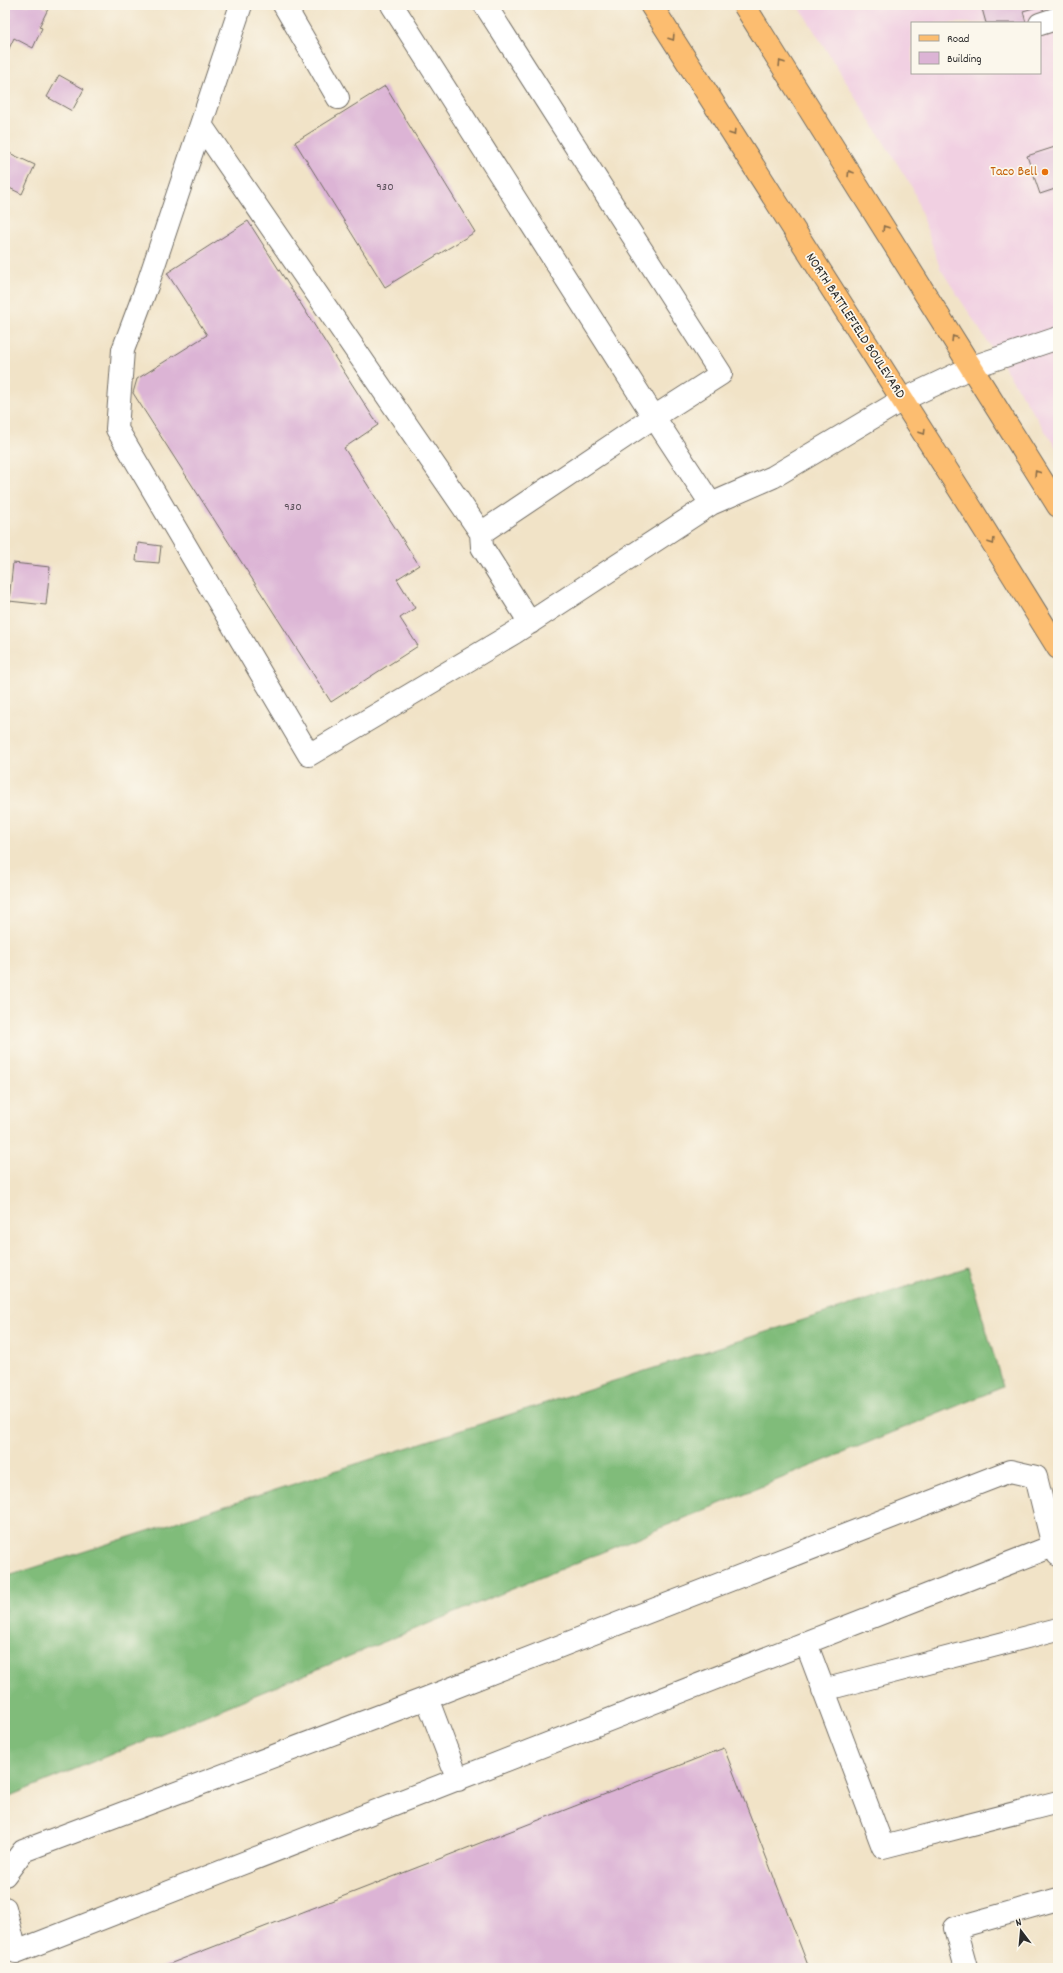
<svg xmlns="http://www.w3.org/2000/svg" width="1063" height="1973" viewBox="0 0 1063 1973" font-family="Dekko,sans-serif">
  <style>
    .built { fill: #f1d0e2; fill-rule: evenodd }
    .forest { fill: #80bc7a; stroke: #567452 }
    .building { fill: #dcb4d5 }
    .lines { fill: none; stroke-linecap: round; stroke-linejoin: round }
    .minor-casing { stroke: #706b62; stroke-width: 24 }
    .major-casing { stroke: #706b62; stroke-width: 24 }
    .minor { stroke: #fff; stroke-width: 22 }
    .major { stroke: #fcbd6f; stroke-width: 22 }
    .oneway { stroke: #896d4a }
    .food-dot { fill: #e8710a; stroke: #fbf7ec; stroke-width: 1.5 }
    .labels { text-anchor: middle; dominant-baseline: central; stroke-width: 3.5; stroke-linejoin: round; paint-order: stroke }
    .number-label { font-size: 12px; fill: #574d56 }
    .food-label { font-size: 14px; fill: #c56008; stroke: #fbf7ec; text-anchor: end }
    .street-label { font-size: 14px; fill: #2b2b2b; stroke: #fbf7ec }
  </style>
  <rect width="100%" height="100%" fill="#fbf7ec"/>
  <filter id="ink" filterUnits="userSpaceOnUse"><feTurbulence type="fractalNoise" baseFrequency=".025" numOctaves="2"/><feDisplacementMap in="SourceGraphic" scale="8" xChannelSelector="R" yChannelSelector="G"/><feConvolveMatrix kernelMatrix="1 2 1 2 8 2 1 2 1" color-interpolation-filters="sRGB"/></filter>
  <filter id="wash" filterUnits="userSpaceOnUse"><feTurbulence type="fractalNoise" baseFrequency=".012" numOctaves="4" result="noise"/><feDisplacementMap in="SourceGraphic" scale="16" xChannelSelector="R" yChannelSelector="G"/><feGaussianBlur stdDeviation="0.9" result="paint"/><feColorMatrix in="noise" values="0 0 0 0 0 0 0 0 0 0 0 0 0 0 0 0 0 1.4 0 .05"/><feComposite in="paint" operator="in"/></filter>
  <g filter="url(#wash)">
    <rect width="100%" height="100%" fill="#f1e3c7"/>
    <path class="built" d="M798,5H1058V451L940,268L913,189ZM912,23H1040V73H912Z"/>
    <path class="forest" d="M968,1267L1003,1387L5,1798V1577Z"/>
    <g id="blocks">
      <path class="building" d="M5,5H41L48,9L39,27L42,28L33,48L14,38L5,57Z
        M981,5H1044L1023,11L1026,23H986Z
        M59,75L84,89L72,111L47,97Z
        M385,86L475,232L385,287L295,142Z
        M1058,146V188L1040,194L1027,156Z
        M5,151L35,165L22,194L5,186Z
        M248,221L378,425L344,448L419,565L397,579L415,608L400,618L418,646L331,702L133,393L137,379L207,335L167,273Z
        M138,543L161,546L159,563L136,561Z
        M13,563L50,567L46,605L9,601Z
        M724,1748L809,1968H159Z"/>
    </g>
  </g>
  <g filter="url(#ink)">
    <use href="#blocks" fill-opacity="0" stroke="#706b62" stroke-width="1"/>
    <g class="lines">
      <g class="minor-casing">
        <path id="minor" d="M241,5L147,286L123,350L117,429L309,755L514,633L711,504L773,477L902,400L972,367L1058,338
          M284,5L338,98
          M392,5L654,417L481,533L482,547L530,623
          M485,5L721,374L654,417L711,504
          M1040,24L1058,18
          M201,125L481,533
          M806,1643L883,1847L1058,1802
          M823,1690L1058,1629
          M427,1698L1010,1471L1036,1477L1053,1546
          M5,1875L23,1851L427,1698L458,1780
          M5,1908L16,1952L1053,1546L1058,1555
          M966,1968L955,1928L1058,1899"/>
      </g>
      <g class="major-casing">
        <path id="major" d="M651,5L968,503L1058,648
          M744,5L1058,506"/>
      </g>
      <use href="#minor" class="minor"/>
      <use href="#major" class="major"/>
    </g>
    <defs><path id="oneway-chevron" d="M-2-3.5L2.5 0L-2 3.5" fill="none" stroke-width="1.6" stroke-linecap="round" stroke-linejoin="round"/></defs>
    <g class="oneway">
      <use href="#oneway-chevron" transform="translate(672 38) rotate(57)"/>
      <use href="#oneway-chevron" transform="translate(781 63) rotate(-122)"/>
      <use href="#oneway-chevron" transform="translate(733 133) rotate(57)"/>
      <use href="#oneway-chevron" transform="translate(850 173) rotate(-122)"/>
      <use href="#oneway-chevron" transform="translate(885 228) rotate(-122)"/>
      <use href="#oneway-chevron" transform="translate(954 338) rotate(-122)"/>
      <use href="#oneway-chevron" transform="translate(923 432) rotate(58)"/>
      <use href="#oneway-chevron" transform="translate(1037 473) rotate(-122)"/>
      <use href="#oneway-chevron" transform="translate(992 542) rotate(58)"/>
    </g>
  </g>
  <circle class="food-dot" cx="1045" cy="172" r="4"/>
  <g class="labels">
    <g class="number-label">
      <text x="385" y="187">930</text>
      <text x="293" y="507">930</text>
    </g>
    <g class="food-label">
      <text x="1037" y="172">Taco Bell</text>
    </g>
    <g class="street-label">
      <text transform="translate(855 326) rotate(57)">NORTH BATTLEFIELD BOULEVARD</text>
    </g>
  </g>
  <rect width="1063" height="1973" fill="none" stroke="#fbf7ec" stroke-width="20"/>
  <rect x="911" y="22" width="130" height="52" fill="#fbf7ec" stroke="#a8a59f"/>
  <rect x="919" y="35" width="20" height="6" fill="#fcbd6f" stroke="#a8a59f"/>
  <text x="947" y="42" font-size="12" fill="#2b2b2b">Road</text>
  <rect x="919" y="52" width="20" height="12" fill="#dcb4d5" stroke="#a8a59f"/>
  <text x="947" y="62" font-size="12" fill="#2b2b2b">Building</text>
  <g transform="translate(1021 1931) rotate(344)" stroke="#fbf7ec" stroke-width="3" paint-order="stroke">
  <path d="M0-3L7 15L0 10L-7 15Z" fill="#2b2b2b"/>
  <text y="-6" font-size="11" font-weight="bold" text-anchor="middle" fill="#2b2b2b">N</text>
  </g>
</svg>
